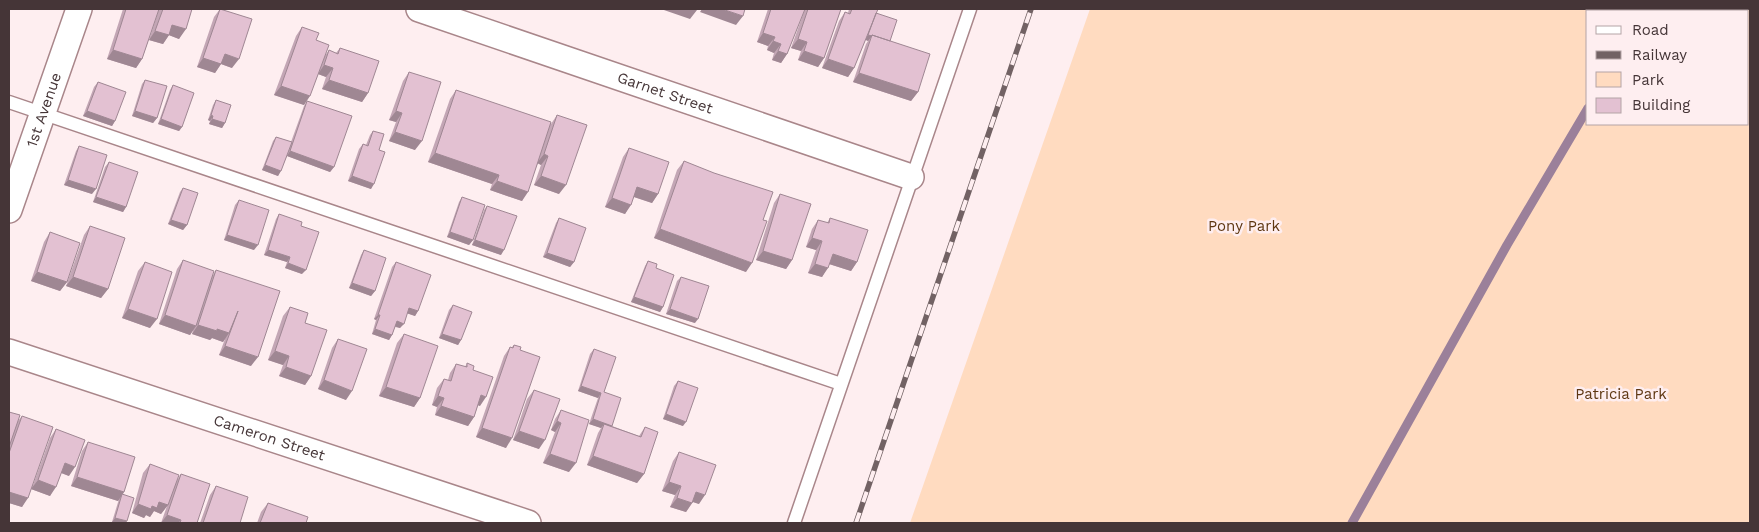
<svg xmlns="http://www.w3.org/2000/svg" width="1759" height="532" viewBox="0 0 1759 532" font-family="'Work Sans',sans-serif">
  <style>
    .green { fill: #ffdbc0; fill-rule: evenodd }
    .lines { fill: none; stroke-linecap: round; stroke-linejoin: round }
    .stream { stroke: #9b809a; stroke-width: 9 }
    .service-casing { stroke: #a9868a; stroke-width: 15 }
    .minor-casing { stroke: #a9868a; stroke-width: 28 }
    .service { stroke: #fff; stroke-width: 12 }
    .minor { stroke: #fff; stroke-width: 25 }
    .rail-casing { stroke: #726264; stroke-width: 5.5 }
    .rail { stroke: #feeef0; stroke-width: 4; stroke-dasharray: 11; stroke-linecap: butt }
    .wall { fill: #c3a6b5 }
    .shaded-wall { fill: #9f8793 }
    .building { fill: #e3c1d2; stroke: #9f8793 }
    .labels { text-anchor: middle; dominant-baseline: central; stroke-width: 5; stroke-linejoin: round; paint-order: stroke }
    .street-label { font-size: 15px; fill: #453537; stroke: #feeef0 }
    .park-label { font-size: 15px; fill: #5f3712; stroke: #feeef0 }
  </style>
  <rect width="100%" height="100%" fill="#feeef0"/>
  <path class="green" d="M1090,9H1750V523H910ZM1588,11H1748V124H1588Z"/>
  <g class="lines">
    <path class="stream" d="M1645,11L1646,9
      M1352,523L1507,245L1588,108"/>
    <g class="service-casing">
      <path id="service" d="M9,102L841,384
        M794,523L970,9"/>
    </g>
    <g class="minor-casing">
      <g id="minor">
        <path id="s1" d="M419,9L911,177"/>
        <path id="s2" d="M9,210L79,9"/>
        <path id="s3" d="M9,352L528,523"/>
      </g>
    </g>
    <use href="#service" class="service"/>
    <use href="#minor" class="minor"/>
    <g class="rail-casing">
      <path id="rail" d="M856,523L1031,9"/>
    </g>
    <use href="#rail" class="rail"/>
  </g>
  <path class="wall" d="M123,9H159L142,59L136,68L107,59Z
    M159,9H192L179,39L169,35L163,44L149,40Z
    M220,9L232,68L221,64L215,73L197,67L214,17Z
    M768,9H805L787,54L781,63L772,60L774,53L767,50L768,46L757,42Z
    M805,9H841L824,58L818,67L798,60L801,51L791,48Z
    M849,9H878L876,13L918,92L911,101L853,82L866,44L868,41L865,40L854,68L848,77L822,68L839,21L845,12L848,13Z
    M302,27L316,40L324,57L329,50L336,53L340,48L368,93L362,102L322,89L326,77L318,74L304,105L274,95L296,36Z
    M409,72L415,150L389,141L396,122L389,120L403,81Z
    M145,80L157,118L153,123L132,116L142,84Z
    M98,82L115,121L112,126L83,116L94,87Z
    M173,85L182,127L179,131L158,124L170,90Z
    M456,90L551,124L557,115L559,194L534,185L541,165L538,163L522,201L490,190L492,184L428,162L450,99Z
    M216,100L225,123L222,128L209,124L210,121L208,120L213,105Z
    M307,101L334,167L330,172L287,156L278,176L262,170L273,141L276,137L291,142L304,106Z
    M373,131L379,150L371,189L348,181L359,149L363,144L366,145L370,135Z
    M79,146L92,194L64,185L76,151Z
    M629,148L658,194L652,203L634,197L625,214L605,207L623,157Z
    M684,161L746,272L654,238L677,170Z
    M109,162L126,207L123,212L93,202L105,167Z
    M183,188L187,225L183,230L168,224L180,192Z
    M780,194L792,260L786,269L756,260L774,203Z
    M462,197L473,240L469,245L447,237L459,202Z
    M239,200L254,250L224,240L235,205Z
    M487,206L501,255L472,245L484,210Z
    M279,214L301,226L302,274L285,268L287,262L264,255L276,219Z
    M559,218L574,262L570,267L543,257L556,223Z
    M830,218L857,262L851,271L829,264L822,277L808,273L816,250L806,247L812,229L818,220L827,223Z
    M90,226L108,289L101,298L66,286L84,235Z
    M50,232L67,282L60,291L31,281L44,242Z
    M364,250L375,291L371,296L349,288L361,255Z
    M183,260L213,275L216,270L251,366L219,355L225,339L223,342L212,338L210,340L192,334L193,330L190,335L159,324L177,269Z
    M648,261L656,268L663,307L660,312L631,302L645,266Z
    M145,262L150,328L122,318L138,271Z
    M396,262L418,311L415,316L407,313L400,328L395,327L392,335L389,340L372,334L376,320L374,319L392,267Z
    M681,277L695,323L666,314L677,281Z
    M453,305L461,340L458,345L439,338L449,310Z
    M290,307L305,323L311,376L305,385L279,376L283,365L268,360L283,316Z
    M404,334L420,398L414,407L379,396L397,343Z
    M338,339L346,400L318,389L332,348Z
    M514,345L520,350L506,448L476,437L504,356L510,347H512Z
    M594,349L612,426L639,436L645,427L644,474L637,483L587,465L598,433L601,428L589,424L598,398L578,391L590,354Z
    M467,363L473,370L480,406L478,405L474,417L468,426L435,415L437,407L432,405L437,388L444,379L448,380L450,373L456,364L465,367Z
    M678,381L683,426L663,419L674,386Z
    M534,390L539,449L513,440L527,399Z
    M561,410L569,472L543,463L555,432L551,430L555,419Z
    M9,412L17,422L22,416L33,485L50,438L56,429L69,476L61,473L50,496L31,489L22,507L9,503Z
    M88,442L124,492L123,494L126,523H115L112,522L119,499L118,501L71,486L82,451Z
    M679,452L699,504L693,502L686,512L670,507L675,495L662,491L673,461Z
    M150,464L176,482L181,474L197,523H161L167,506L161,514L154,511L150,517L146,515L144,518L132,513L143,473Z
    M216,486L240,523H200L210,495Z
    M268,503L306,523H257L261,512Z"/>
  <path class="shaded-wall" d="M661,9H693L697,10L690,19Z
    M702,9H722L743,16L736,25L700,12Z
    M172,25L186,29L179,39L166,34Z
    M155,31L169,35L163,44L149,40Z
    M763,33L775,37L768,46L757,42Z
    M868,35L872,36L868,41L865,39Z
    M798,39L807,42L801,51L791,48Z
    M773,41L781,44L774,53L767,50Z
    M113,50L142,59L136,68L107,59Z
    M778,51L787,54L781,63L772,60Z
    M804,51L824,58L818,67L798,60Z
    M225,54L239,59L232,68L221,64L215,73L197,67L203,58Z
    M828,59L854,68L848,77L822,68Z
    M324,65L333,68L326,77L318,74Z
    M859,73L918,92L911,101L853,82Z
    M329,80L368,93L362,102L322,89Z
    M281,86L310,96L304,105L274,95Z
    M87,111L115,121L112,126L83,116Z
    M135,111L157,118L153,123L132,116Z
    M396,111L402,113L396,122L389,120Z
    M211,115L213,116L210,121L208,120Z
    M161,119L182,127L179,131L158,124Z
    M212,119L225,123L222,128L209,124Z
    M395,132L422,141L415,150L389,141Z
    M290,151L334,167L330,172L287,156Z
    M435,153L499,175L492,184L428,162Z
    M544,154L548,156L541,165L537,163Z
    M265,165L281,171L278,176L262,170Z
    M352,176L374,184L371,189L348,181Z
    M541,176L566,185L559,194L534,185Z
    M68,180L96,189L92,194L64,185Z
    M497,181L528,192L522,201L490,190Z
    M637,187L658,194L652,203L631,196Z
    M96,197L126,207L123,212L93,202Z
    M612,198L631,205L625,214L605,207Z
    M171,220L187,225L183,230L168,224Z
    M660,229L752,263L746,272L654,238Z
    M450,232L473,240L469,245L447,237Z
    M227,235L258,245L254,250L224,240Z
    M812,238L822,241L816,250L806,247Z
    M475,240L504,250L501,255L472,245Z
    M268,250L290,257L287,262L264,255Z
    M763,251L792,260L786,269L756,260Z
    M547,253L574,262L570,267L543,257Z
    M833,254L857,262L851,271L826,263Z
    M288,263L306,270L302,274L285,268Z
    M815,264L828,268L822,277L808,273Z
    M37,272L67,282L60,291L31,281Z
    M73,277L108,289L101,298L66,286Z
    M352,283L375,291L371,296L349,288Z
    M634,297L663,307L660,312L631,302Z
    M409,308L418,311L415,316L406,313Z
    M128,309L157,319L150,328L122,318Z
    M670,309L698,319L695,323L666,314Z
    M165,315L196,326L190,335L159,324Z
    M378,315H380L376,320L374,319Z
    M397,321L404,324L400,328L394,326Z
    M198,325L217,329L229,333L223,342L212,338L210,340L192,334Z
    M375,329L392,335L389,340L372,334Z
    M442,334L461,340L458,345L439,338Z
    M225,346L258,357L251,366L219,355Z
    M275,351L289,356L283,365L268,360Z
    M286,367L311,376L305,385L279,376Z
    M324,380L352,391L346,400L318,389Z
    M581,386L601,393L598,398L578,391Z
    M386,387L420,398L414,407L379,396Z
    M481,395L486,397L480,406L475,404Z
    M438,396L444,398L437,407L432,405Z
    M441,406L474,417L468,426L435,415Z
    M666,414L686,422L683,426L663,419Z
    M593,419L612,426L609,430L604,424L601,428L589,424Z
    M557,421L561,423L555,432L551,430Z
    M482,428L512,438L506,448L476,437Z
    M519,431L545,440L539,449L513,440Z
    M550,454L576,463L569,472L543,463Z
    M593,456L644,474L637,483L587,465Z
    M65,463L75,467L69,476L59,472Z
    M77,477L124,492L118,501L71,486Z
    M38,480L56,487L50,496L31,489Z
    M669,482L681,486L675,495L662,491Z
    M9,492L28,498L22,507L9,503Z
    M696,492L705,495L699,504L690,501Z
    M677,498L692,503L686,512L670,507Z
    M159,502L168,505L161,514L154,511L150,517L146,515L144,518L132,513L138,504L152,506Z
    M167,515L181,520L178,523H161Z
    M115,518L127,521L126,523H115L112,522Z"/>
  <path class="building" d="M126,9H159L142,59L113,50Z
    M163,9H192L186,29L172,25L169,35L155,31Z
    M220,9L252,19L239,59L225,54L221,64L203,58Z
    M722,9H745L743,16Z
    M771,9H805L787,54L778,51L781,44L773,41L775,37L763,33Z
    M808,9H841L824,58L804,51L807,42L798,39Z
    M852,9H878L854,68L828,59L845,12L850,14Z
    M876,13L897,20L890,41L872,35V36L868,35Z
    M302,27L319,33L316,40L329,45L310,96L281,86Z
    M872,35L930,54L918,92L859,73Z
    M340,48L379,61L368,93L329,80L333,68L324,65L329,50L338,54Z
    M409,72L441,82L422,141L395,132L402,113L396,111Z
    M145,80L167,86L157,118L135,111Z
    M98,82L126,92L115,121L87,111Z
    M173,85L194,93L182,127L161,119Z
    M456,90L551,122L528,192L497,181L499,175L435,153Z
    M216,100L231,105L225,123L212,119L213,116L211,115Z
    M307,101L352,116L334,167L290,151Z
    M557,115L587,125L566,185L541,176L548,156L544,154Z
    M373,131L384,134L379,150L385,152L374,184L352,176L363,144L368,146Z
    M276,137L292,142L281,171L265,165Z
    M79,146L107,155L96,189L68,180Z
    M629,148L669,162L658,194L637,187L631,205L612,198Z
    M684,161L714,173L773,192L763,220L767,221L752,263L660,229Z
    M109,162L138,172L126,207L96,197Z
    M183,188L198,193L187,225L171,220Z
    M780,194L811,204L792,260L763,251Z
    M462,197L485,205L473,240L450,232Z
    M239,200L269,210L258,245L227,235Z
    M487,206L517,216L504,250L475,240Z
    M279,214L302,222L301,226L319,232L306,270L288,263L290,257L268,250Z
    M559,218L586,228L574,262L547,253Z
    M830,218L868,230L857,262L833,254L828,268L815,264L822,241L812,238L818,220L829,223Z
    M90,226L125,238L108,289L73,277Z
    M50,232L80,243L67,282L37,272Z
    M364,250L386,258L375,291L352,283Z
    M183,260L214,271L196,326L165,315Z
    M648,261L657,264L656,268L674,275L663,307L634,297Z
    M145,262L172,272L157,319L128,309Z
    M396,262L431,275L418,311L409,308L404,324L397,321L392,335L375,329L380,315H378Z
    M216,270L280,291L258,357L225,346L238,311L229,333L217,329V331L198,325Z
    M681,277L709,286L698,319L670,309Z
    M453,305L472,312L461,340L442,334Z
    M290,307L308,313L305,323L327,330L311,376L286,367L289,356L275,351Z
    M404,334L438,346L420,398L386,387Z
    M338,339L367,349L352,391L324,380Z
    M514,345L521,347L520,350L540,357L512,438L482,428L510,347L513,348Z
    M594,349L616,357L604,392L621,398L612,426L593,419L601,393L581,386Z
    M467,363L474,366L473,370L493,377L486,397L481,395L474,417L441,406L444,398L438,396L444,379L451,381L456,364L467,367Z
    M678,381L698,388L686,422L666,414Z
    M534,390L560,399L545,440L519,431Z
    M561,410L589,420L576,463L550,454L561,423L557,421Z
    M9,412L20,415L9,447Z
    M22,416L53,427L28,498L9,492V453Z
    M604,424L641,437L645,427L658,432L644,474L593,456Z
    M56,429L85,440L75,467L65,463L56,487L38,480Z
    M88,442L135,457L124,492L77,477Z
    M679,452L716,465L705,495L696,492L692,503L677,498L681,486L669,482Z
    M150,464L179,475L168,505L159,502L157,508L152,506L151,509L138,504Z
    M181,474L210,484L197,523H180L181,520L167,515Z
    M216,486L248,497L240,523H203Z
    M122,494L134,498L127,521L115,518Z
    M268,503L308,517L306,523H260Z"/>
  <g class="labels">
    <g class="street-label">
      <text stroke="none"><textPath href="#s1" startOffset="260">Garnet Street</textPath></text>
      <text stroke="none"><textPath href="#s2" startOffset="106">1st Avenue</textPath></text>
      <text stroke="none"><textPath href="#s3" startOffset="274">Cameron Street</textPath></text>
    </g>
    <g class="park-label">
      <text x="1244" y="226">Pony Park</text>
      <text x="1621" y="394">Patricia Park</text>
    </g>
  </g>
  <rect width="1759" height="532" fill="none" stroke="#453537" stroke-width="20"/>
  <rect x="1586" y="10" width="162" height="115" fill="#feeef0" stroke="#b4a4a6"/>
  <rect x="1596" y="26" width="25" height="8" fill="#ffffff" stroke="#b4a4a6"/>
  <text x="1632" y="35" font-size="15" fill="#453537">Road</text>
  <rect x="1596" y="51" width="25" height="8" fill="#726264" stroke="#b4a4a6"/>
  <text x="1632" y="60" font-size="15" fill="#453537">Railway</text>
  <rect x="1596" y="72" width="25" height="15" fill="#ffdbc0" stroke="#b4a4a6"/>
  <text x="1632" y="85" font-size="15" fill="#453537">Park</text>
  <rect x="1596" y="98" width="25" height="15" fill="#e3c1d2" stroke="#b4a4a6"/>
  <text x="1632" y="110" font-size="15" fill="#453537">Building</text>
</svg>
